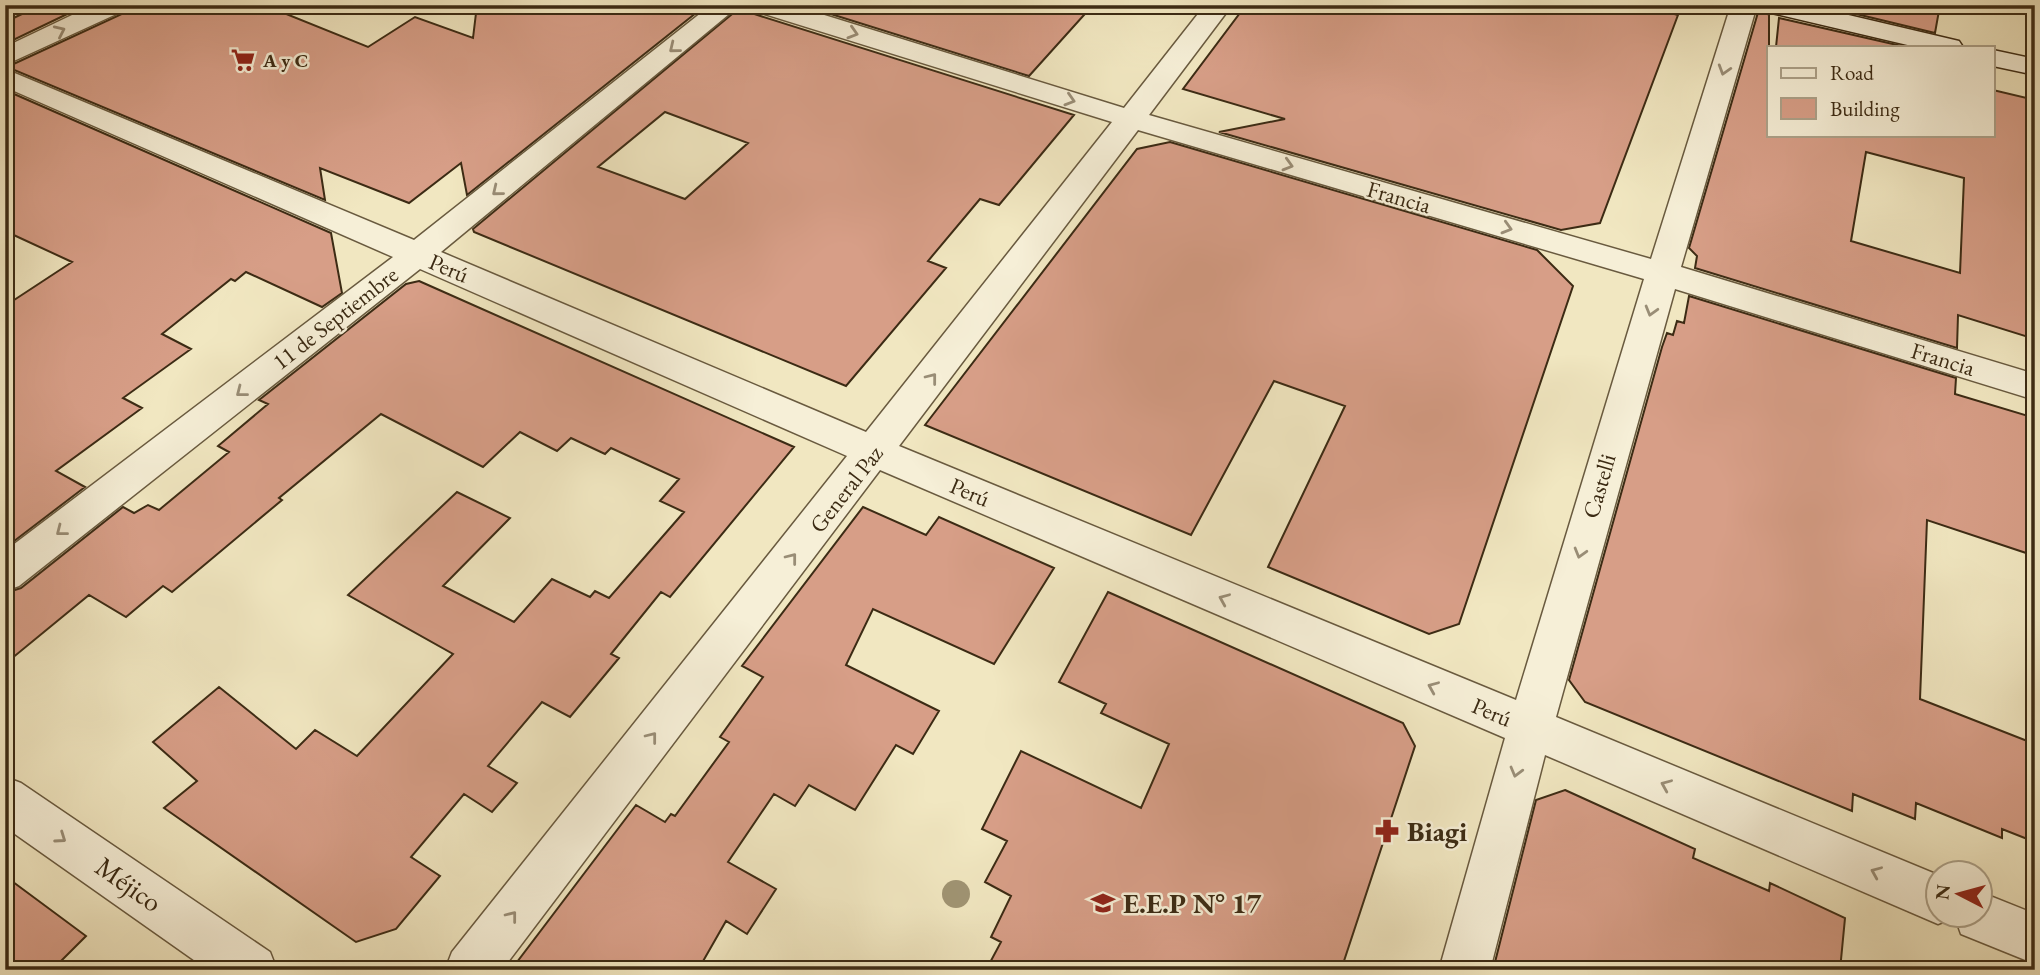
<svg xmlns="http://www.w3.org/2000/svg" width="2040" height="975" viewBox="0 0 2040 975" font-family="'EB Garamond',serif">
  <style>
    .building { fill: #d79e87; stroke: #3c2b14; stroke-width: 2; fill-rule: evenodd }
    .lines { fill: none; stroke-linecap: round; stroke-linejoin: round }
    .minor-casing { stroke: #695a3f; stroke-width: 3 }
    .secondary-casing { stroke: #3c2b14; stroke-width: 3 }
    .minor { fill: #f6efd7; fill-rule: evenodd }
    .secondary { fill: #f6efd7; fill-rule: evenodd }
    .tree { fill: #a09473 }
    .oneway { stroke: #998d76 }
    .labels { text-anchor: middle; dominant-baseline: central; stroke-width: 5; stroke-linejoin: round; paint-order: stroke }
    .far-poi-label { font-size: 19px; font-weight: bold; fill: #3c2b14; stroke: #f6efd7; text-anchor: start }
    .street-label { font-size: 23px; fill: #3c2b14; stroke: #f6efd7 }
    .near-poi-label { font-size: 28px; font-weight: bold; fill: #3c2b14; stroke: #f6efd7; text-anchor: start }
    .near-street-label { font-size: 28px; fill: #3c2b14; stroke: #f6efd7 }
  </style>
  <rect width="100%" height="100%" fill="#f1e7c1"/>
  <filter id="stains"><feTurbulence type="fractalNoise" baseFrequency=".00286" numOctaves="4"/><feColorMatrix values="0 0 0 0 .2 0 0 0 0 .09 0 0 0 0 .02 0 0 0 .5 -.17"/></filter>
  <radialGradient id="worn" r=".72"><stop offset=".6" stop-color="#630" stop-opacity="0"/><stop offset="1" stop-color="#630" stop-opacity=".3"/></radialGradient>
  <path class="building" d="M41,5H86L5,44V22Z
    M129,5H264L368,47L415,17L473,38L477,5H706L467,195L461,163L409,203L320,168L325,200L7,67L124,13Z
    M743,5H749L754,14L1074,115L999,205L980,199L928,261L946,268L846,386L474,232L473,229ZM665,112L748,143L685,199L598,167Z
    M802,5H1093L1029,76Z
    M1246,5H1641L1678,15L1600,223L1561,230L1219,132L1285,119L1183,89Z
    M1819,5H1940L1935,33Z
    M1759,9L1769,15V135H1993V90L2035,100V339L1958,315L1957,348L1695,268L1697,256L1689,248ZM1866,152L1964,178L1960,273L1851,241Z
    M1779,18L1906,47H1776Z
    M5,90L331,233L342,293L322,307L246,272L235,281L231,279L162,334L191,349L123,398L142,408L56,471L85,487L5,548V306L72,262L5,231Z
    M1170,142L1537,250L1573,286L1459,624L1429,634L1268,567L1345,406L1274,381L1191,535L925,425L1137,149Z
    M419,281L794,447L670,597L661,592L611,654L619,658L570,717L542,702L488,766L517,783L492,812L464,794L411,857L440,876L396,929L356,942L164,808L197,781L153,742L219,687L296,749L315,730L357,756L453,654L348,595L457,492L510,518L443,586L514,622L552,579L590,597L595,591L609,598L684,512L660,501L679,479L611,448L605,454L571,438L557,451L520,432L483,467L381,414L279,498L282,500L172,592L163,586L126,617L89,595L5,664V593L21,588L123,507L134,513L148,505L159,510L229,452L218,446L268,404L259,400L406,284Z
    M1689,296L1956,378L1955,394L2035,418V556L1927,520L1920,699L2035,744V842L2002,829V838L1916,803L1915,819L1853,794L1852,811L1585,702L1569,680L1662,347L1667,333L1673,335L1677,321L1684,323Z
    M863,507L926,535L939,517L1054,568L994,664L873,609L846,665L939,711L913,754L896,745L855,810L809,785L795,806L774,794L728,862L776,889L747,934L726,921L698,970H511L636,805L665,822L671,814L675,816L729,742L720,737L763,677L742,666Z
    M1108,592L1403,723L1415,746L1341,970H986L1001,942L991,937L1011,896L985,882L1007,841L982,829L1021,751L1141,808L1169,744L1101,713L1106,704L1059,682Z
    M1565,790L1695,849L1693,858L1769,891L1770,883L1845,918L1840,970H1493L1536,800Z
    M5,876L86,936L52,970H5Z"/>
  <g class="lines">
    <g class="minor-casing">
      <path id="minor" d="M93,5H127L123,11L5,65V47Z
        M711,5H740L441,252L866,432L1112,122L755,11L751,5H792L1124,108L1205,5H1232L1149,115L1651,259L1731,5H1757L1681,267L2035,374V400L1675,289L1556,717L1938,875V916H1980V892L2035,914V964L1961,934L1955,917L1938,924L1545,755L1490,970H1439L1505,738L880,470L502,970H445L452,952L847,456L420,269L19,586L5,591V551L393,257L5,87V69L414,240ZM1138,130L1644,279L1516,700L899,446Z
        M5,777L21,783L270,952L277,970H208L5,827Z"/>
    </g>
    <g class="secondary-casing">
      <path id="secondary" d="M1759,5H1806L1959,41L1963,47H1916L1763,11Z
        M1993,50L2035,59V75L1993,66Z"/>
    </g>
    <use href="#minor" class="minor"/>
    <use href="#secondary" class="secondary"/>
  </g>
  <circle class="tree" cx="956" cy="894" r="14"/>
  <defs><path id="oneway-chevron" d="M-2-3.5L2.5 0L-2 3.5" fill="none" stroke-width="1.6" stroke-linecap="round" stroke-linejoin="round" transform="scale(1.75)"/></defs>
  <g class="oneway">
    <use href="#oneway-chevron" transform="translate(60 31) rotate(-25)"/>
    <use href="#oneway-chevron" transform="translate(853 33) rotate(17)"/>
    <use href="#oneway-chevron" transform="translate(674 48) rotate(141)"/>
    <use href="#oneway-chevron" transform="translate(1724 70) rotate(107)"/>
    <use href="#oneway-chevron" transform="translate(1070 100) rotate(17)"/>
    <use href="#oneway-chevron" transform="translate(1288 165) rotate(16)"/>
    <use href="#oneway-chevron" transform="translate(497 191) rotate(141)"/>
    <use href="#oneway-chevron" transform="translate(1507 228) rotate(16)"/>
    <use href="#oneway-chevron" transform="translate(1651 311) rotate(106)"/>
    <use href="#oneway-chevron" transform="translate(932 378) rotate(-52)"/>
    <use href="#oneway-chevron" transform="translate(241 392) rotate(142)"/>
    <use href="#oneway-chevron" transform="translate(61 531) rotate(142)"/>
    <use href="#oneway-chevron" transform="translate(1580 553) rotate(106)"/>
    <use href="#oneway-chevron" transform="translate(792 558) rotate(-52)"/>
    <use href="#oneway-chevron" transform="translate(1224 599) rotate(-157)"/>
    <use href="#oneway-chevron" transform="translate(1433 687) rotate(-157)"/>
    <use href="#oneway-chevron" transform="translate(652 737) rotate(-52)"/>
    <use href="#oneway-chevron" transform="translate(1516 772) rotate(105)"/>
    <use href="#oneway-chevron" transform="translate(1666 785) rotate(-157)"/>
    <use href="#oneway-chevron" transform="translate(61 838) rotate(35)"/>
    <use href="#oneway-chevron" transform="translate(1876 872) rotate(-157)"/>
    <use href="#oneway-chevron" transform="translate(512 916) rotate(-52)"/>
  </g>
  <defs>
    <g id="supermarket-bare" transform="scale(1.89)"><path d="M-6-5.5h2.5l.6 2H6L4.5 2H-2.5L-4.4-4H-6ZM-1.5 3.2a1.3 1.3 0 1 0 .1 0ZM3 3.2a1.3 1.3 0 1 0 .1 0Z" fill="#8f2418" stroke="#f6efd7" stroke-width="2.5" paint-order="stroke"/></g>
    <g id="pharmacy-bare" transform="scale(1.89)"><path d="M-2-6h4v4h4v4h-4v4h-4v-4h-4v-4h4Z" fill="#8f2418" stroke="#f6efd7" stroke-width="2.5" paint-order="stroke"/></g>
    <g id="school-bare" transform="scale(1.89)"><path d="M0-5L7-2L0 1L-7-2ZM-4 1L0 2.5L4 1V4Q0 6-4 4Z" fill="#8f2418" stroke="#f6efd7" stroke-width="2.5" paint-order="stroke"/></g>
  </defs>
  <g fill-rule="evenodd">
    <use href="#supermarket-bare" x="243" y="60"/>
    <use href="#pharmacy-bare" x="1387" y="831"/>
    <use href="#school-bare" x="1103" y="903"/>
  </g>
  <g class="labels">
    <g class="far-poi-label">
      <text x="263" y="60">A y C</text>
    </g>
    <g class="street-label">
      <text transform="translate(1399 197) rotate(16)">Francia</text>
      <text transform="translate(449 268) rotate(23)">Perú</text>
      <text transform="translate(335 318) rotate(-38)">11 de Septiembre</text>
      <text transform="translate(1943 359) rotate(17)">Francia</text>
      <text transform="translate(1599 486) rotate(-74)">Castelli</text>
      <text transform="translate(846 489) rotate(-52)">General Paz</text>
      <text transform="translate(970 492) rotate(23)">Perú</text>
      <text transform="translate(1492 712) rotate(23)">Perú</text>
    </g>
    <g class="near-poi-label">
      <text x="1407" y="831">Biagi</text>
      <text x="1123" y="903">E.E.P N° 17</text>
    </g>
    <g class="near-street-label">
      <text transform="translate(129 884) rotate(35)">Méjico</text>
    </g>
  </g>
  <rect width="2040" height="975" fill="none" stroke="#f1e7c1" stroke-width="28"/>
  <rect x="7" y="7" width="2026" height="961" fill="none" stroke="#3c2b14" stroke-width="3.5"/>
  <rect x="14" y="14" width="2012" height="947" fill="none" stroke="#3c2b14" stroke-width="2"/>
  <rect x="1767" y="46" width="228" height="91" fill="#f6efd7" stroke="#aca189" stroke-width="2"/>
  <rect x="1781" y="68" width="35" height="10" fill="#f6efd7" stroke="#aca189" stroke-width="2"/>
  <text x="1830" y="80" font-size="21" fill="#3c2b14">Road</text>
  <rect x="1781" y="98" width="35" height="21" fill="#d79e87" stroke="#aca189" stroke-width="2"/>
  <text x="1830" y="116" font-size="21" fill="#3c2b14">Building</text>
  <g transform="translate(1959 894) rotate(276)"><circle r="33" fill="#f6efd7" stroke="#aca189" stroke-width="2"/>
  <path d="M0-5L12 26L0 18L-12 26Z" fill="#8f2418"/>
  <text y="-10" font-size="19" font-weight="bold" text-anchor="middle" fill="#3c2b14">N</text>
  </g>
  <rect width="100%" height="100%" filter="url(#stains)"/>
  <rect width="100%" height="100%" fill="url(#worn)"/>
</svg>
